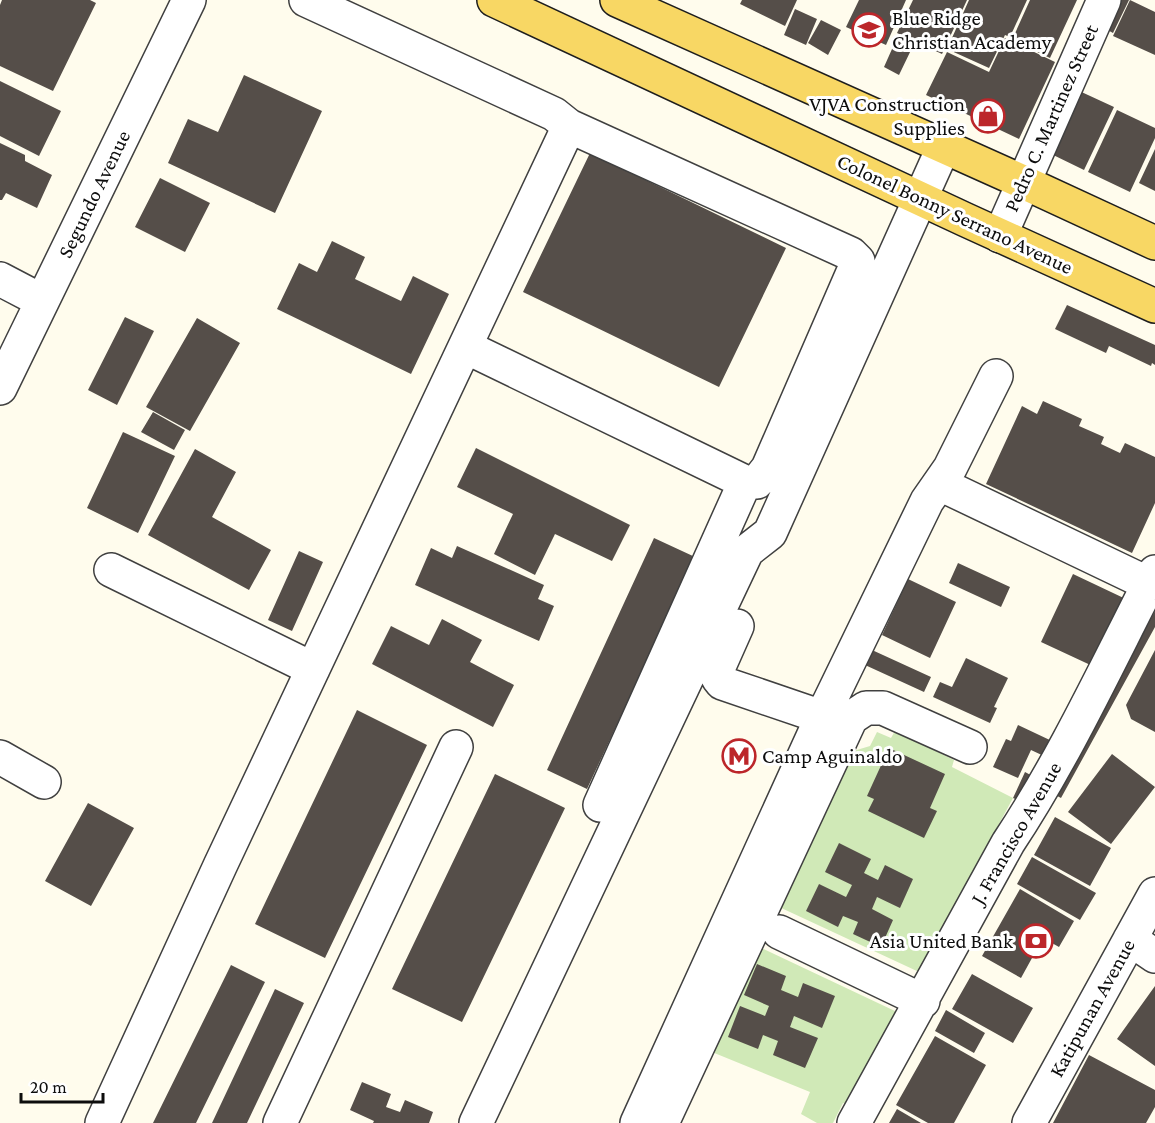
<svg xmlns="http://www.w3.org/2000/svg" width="1155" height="1123" viewBox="0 0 1155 1123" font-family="'Crimson Pro',serif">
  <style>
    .green { fill: #d0e9b7 }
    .building { fill: #554e49 }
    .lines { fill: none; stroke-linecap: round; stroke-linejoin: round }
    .minor-casing { stroke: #404040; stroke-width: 36 }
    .major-casing { stroke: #1e1e1e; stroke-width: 36 }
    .minor { stroke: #fff; stroke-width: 33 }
    .major { stroke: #f8d764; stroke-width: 33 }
    .labels { text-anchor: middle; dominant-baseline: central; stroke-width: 6; stroke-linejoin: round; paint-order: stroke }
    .poi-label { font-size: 21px; fill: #0d0d0d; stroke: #fff; text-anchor: start }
    .street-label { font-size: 21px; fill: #0d0d0d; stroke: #fff }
  </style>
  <rect width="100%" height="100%" fill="#fffced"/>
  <path class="green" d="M895,731L954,760L952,767L1013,798L919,972L777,906L850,752L870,746L877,732L891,738Z
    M757,946L897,1012L850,1106L843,1103L833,1123H817L801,1114L810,1092L707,1050Z"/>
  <path class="building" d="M2,0H90L96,3L53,91L0,66V5Z
    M742,0H797L785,26L740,4Z
    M859,0H906L886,45L846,27Z
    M913,0H967L942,54L897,33Z
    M969,0H1027L1010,37L1005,35L989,68L947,49Z
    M1030,0H1077L1050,58L1012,40Z
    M1106,0H1129L1113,33L1095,23Z
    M1130,0L1155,12V55L1113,36Z
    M795,9L817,19L806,45L784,35Z
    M821,20L841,30L828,55L808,43Z
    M1005,38L1055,62L1019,139L926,95L947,52L989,72Z
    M896,40L912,48L899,75L884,67Z
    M244,75L322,111L275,213L168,163L188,119L218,132Z
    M0,81L61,111L39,156L0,136Z
    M1075,89L1114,107L1084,170L1045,151Z
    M1117,110L1155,128V138L1130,192L1088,172Z
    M0,143L25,155V161L52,175L37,208L6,193L2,200H0Z
    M1155,149V191L1139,183Z
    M590,153L786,248L719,387L523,292Z
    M160,178L210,203L185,252L135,227Z
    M332,241L365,257L355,279L401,301L413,276L449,294L411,374L277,309L299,263L317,272Z
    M1067,305L1155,345V365L1152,363L1151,366L1109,346L1106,353L1055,329Z
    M125,317L154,331L117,405L88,390Z
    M197,318L240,343L190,431L146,407Z
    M1043,401L1082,419L1079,426L1104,437L1101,444L1120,453L1125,443L1155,457V503L1132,553L986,484L1022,406L1037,414Z
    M153,412L185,430L174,450L141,432Z
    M123,432L175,456L138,533L87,508Z
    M476,448L630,525L612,561L555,534L535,575L494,554L513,514L457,487Z
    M195,449L236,472L212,517L271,550L249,590L148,535Z
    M654,538L695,557L587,789L547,770Z
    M457,546L544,585L538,599L554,606L539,641L415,585L431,548L452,558Z
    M299,551L323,562L292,631L268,620Z
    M958,563L1010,587L1001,607L949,583Z
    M1073,574L1130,601L1099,669L1041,642Z
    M908,579L956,602L930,658L882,635Z
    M1155,611V627L1061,798L1046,790L1143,625L1146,627Z
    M442,619L482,640L470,662L514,685L493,727L372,664L391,626L429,645Z
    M872,650L931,677L924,692L865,665Z
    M1155,650V732L1131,719L1126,705Z
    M966,658L1008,678L994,707L997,708L990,723L933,697L940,682L952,687Z
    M357,710L427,745L325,958L255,924Z
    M1018,725L1054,742L1046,757L1031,750L1018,778L993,767L1006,739L1011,741Z
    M889,748L945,774L930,808L937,811L924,838L868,811L874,799L867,796Z
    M1112,754L1155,787L1111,844L1068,812Z
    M1025,772L1038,779L1026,804L1013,798Z
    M495,774L565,808L462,1022L392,989Z
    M88,803L134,828L91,906L45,881Z
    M1055,817L1111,848L1090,886L1034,855Z
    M839,843L871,859L864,873L878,880L885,865L913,879L900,908L877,897L872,909L893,920L881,947L853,934L858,922L843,916L838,927L806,911L819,884L846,897L852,885L825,872Z
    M1032,857L1096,893L1080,920L1017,884Z
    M1020,889L1074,921L1059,947L1043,938L1021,978L982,956Z
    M757,964L786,976L781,990L798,997L803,983L835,996L822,1028L794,1016L790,1027L818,1038L805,1068L773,1055L778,1041L763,1035L758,1049L728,1037L740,1006L765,1016L769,1006L744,995Z
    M231,965L265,982L196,1123H153Z
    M972,974L1033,1008L1013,1043L952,1009Z
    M1155,986V1066L1117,1039Z
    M275,989L304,1003L247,1123H212Z
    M946,1010L985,1033L974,1053L935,1031Z
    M935,1036L986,1065L954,1123H928L896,1105Z
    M1089,1055L1155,1090V1107L1146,1123H1053Z
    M362,1082L391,1094L386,1107L400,1112L405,1100L433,1112L429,1123H373L374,1121L350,1110Z
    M897,1109L921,1123H889Z"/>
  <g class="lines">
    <g class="minor-casing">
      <path id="minor" d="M306,0L554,114L569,126L851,254L858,261L768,468L757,482H745L466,347
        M1000,236L1104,0
        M0,279L42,301
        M0,388L189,0
        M940,484L1149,584
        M111,570L313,669
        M737,626L717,671L718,678L722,683L822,717
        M0,757L44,782
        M600,805L745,482
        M779,932L923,1001
        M1130,939L1155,956
        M102,1123L220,866L569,126
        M280,1123L456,747
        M476,1123L747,551L770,533L944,146
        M637,1123L822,717L927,501L950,468L996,376
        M662,1123L851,718L866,708H883L970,747
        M854,1123L1008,843C1065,757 1108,663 1155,572
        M1029,1123L1155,894"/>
    </g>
    <g class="major-casing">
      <path id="major" d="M494,0L966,220L1155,306
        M617,0L1023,182L1155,243"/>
    </g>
    <use href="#minor" class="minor"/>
    <use href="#major" class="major"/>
  </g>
  <defs>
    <g id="school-ring" transform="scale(1.725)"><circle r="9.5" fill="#fff" stroke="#bc262a" stroke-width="1.5"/><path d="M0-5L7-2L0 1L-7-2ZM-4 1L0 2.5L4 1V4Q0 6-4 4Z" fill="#bc262a"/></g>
    <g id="shop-ring" transform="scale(1.725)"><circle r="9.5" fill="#fff" stroke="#bc262a" stroke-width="1.5"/><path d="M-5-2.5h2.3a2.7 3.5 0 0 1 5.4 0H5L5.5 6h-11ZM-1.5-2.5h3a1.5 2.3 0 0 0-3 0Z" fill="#bc262a"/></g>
    <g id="metro-ring" transform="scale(1.725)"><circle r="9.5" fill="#fff" stroke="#bc262a" stroke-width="1.5"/><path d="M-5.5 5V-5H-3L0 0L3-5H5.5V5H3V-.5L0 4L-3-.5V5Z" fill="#bc262a"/></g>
    <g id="bank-ring" transform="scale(1.725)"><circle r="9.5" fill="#fff" stroke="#bc262a" stroke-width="1.5"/><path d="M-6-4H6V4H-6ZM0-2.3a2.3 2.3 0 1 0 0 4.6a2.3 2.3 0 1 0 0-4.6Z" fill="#bc262a"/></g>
  </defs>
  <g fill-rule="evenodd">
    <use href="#school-ring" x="869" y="30"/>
    <use href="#shop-ring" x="988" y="116"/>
    <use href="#metro-ring" x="739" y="756"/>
    <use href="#bank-ring" x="1036" y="941"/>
  </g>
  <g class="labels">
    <g class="poi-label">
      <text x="892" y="18">Blue Ridge<tspan x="892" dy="24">Christian Academy</tspan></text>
      <text x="965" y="104" text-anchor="end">VJVA Construction<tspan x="965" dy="24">Supplies</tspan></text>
      <text x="762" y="756">Camp Aguinaldo</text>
      <text x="1013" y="941" text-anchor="end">Asia United Bank</text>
    </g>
    <g class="street-label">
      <text transform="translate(1051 118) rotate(-66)">Pedro C. Martinez Street</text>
      <text transform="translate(94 194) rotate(-64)">Segundo Avenue</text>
      <text transform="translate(955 214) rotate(25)">Colonel Bonny Serrano Avenue</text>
      <text transform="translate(1016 833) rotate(-60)">J. Francisco Avenue</text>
      <text transform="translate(1092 1008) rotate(-61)">Katipunan Avenue</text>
    </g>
  </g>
  <path d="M21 1093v9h82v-9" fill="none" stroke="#0d0d0d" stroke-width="3"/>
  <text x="30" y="1093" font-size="18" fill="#0d0d0d" stroke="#ffffff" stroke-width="4.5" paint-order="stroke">20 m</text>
</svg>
